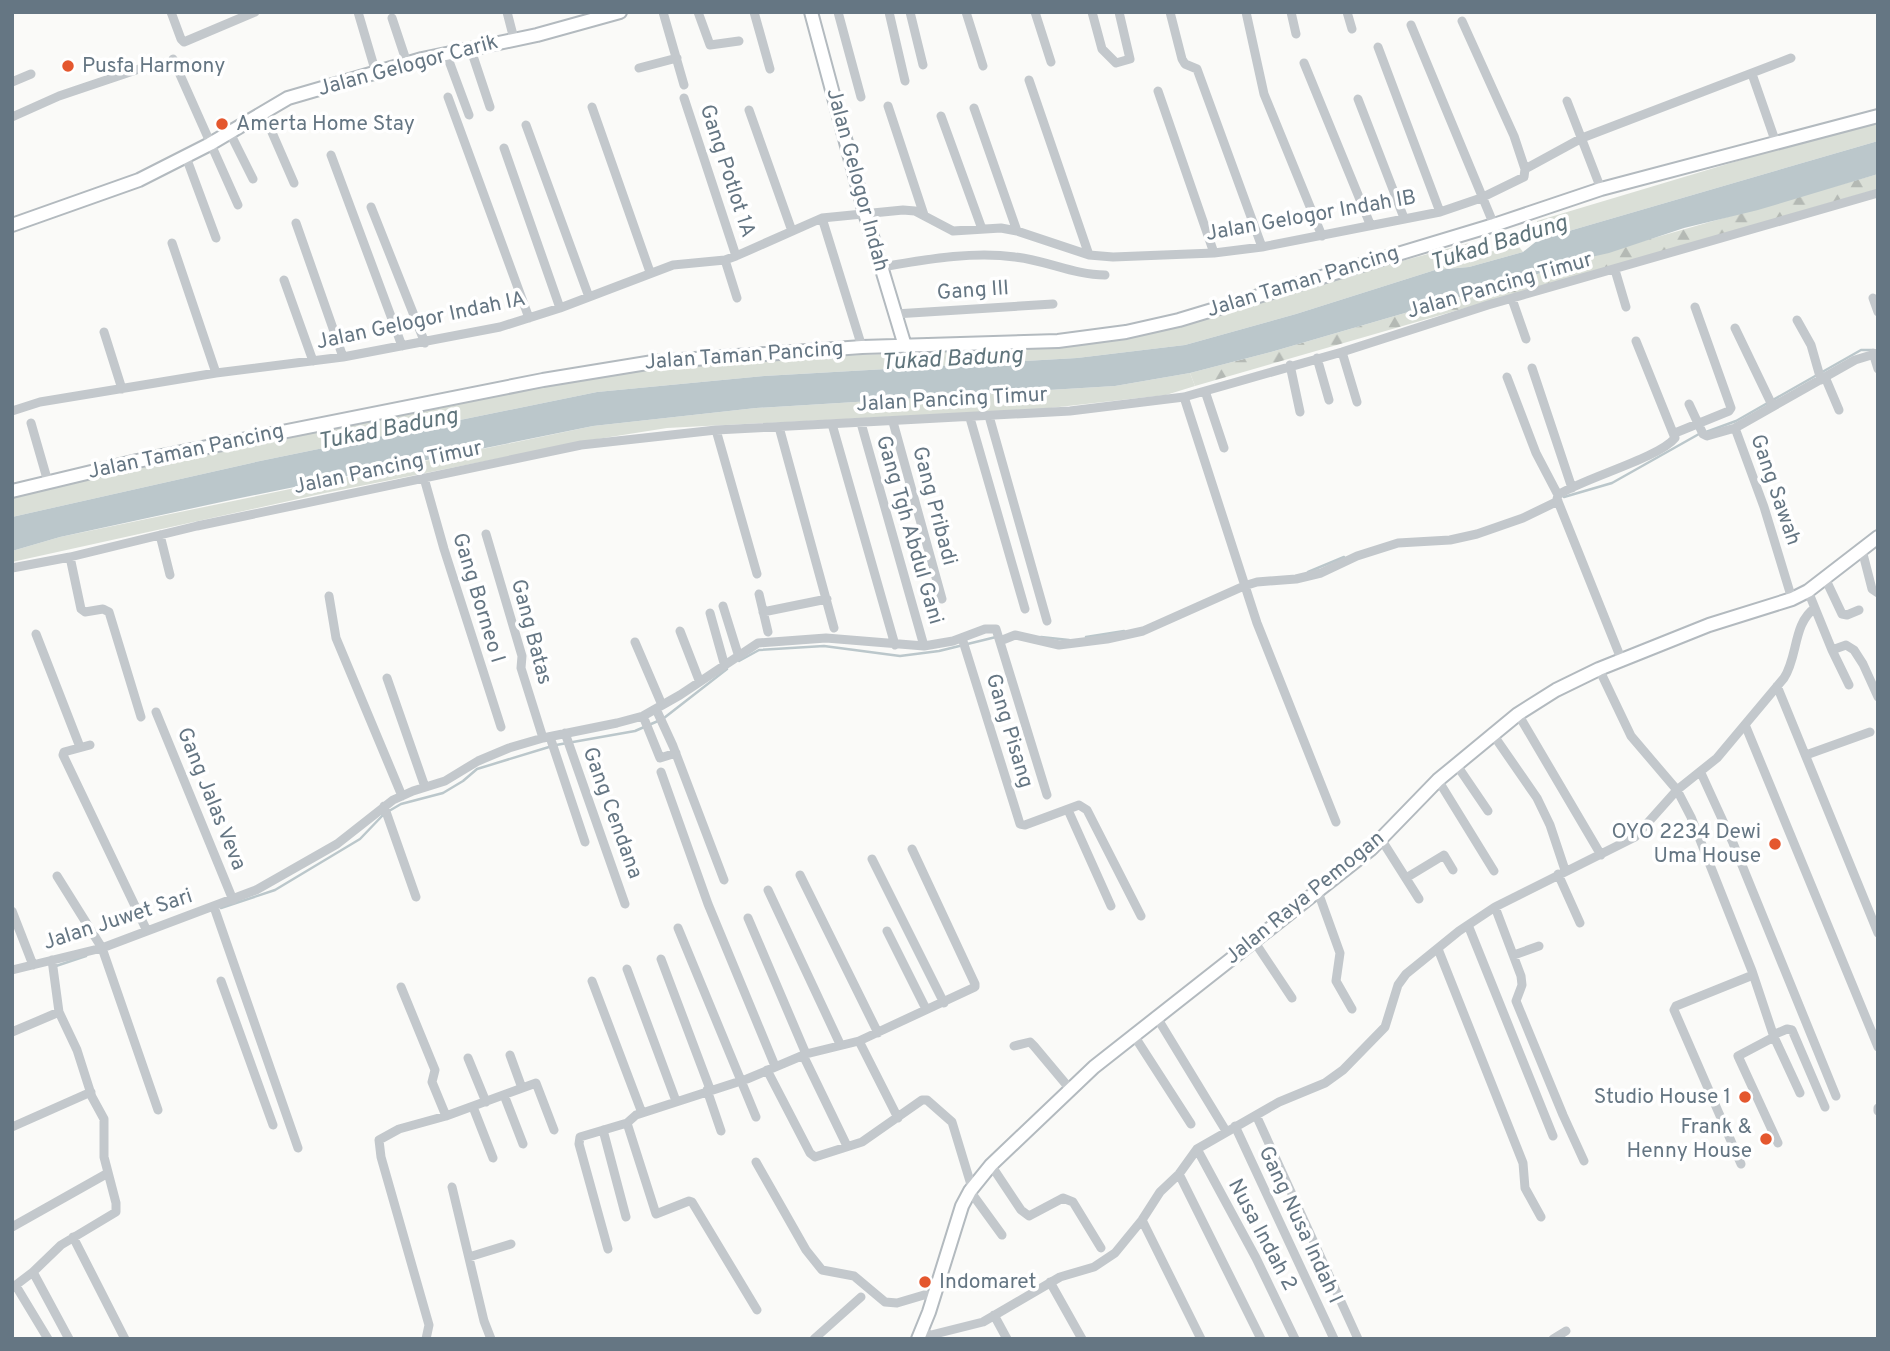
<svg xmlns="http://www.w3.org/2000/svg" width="1890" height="1351" viewBox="0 0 1890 1351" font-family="Overpass,sans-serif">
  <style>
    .grass { fill: #dadfd7 }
    .forest { fill: url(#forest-firs) }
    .water { fill: #bbc7cb }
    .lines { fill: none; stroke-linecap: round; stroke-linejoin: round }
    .stream { stroke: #bbc7cb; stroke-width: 2.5 }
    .secondary-casing { stroke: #b3babf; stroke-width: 16 }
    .street { stroke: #c3c8cc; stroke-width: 9 }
    .secondary { stroke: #fff; stroke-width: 12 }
    .poi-dot { fill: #e4572e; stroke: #fff; stroke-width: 2.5 }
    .labels { text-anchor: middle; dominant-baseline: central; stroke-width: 7; stroke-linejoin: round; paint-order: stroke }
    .poi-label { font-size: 21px; fill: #657683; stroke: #fff; text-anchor: start }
    .street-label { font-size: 21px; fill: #657683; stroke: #fff }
    .water-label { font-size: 23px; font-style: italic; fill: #60757c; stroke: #fff }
  </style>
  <defs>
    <pattern id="forest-firs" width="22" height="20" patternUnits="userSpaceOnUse" patternTransform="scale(1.75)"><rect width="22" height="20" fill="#dadfd7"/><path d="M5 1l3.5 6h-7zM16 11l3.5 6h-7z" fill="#b4b9b4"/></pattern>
  </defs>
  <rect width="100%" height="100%" fill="#fafaf8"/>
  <path class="grass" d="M1878,119V141L1538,240L1537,221Z
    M1469,243L1475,253L1479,255L1517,244L1523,252L1469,267L1435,270L1296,314L1185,345L1077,358L764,376L597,392L260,461L12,517V495L176,458L267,443L448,404L634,369L785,358L961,351L1037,345L1172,327L1316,284Z
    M1190,373L1195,386L1166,395L1041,409L667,428L591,440L325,493L12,562V551L60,537L593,426L756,408L1115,386Z"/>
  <path class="forest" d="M1878,174V189L1195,386L1190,373L1271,352L1535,275L1573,261Z"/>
  <path class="water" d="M1878,141V174L1758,210L1684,228L1609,253L1573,261L1535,275L1271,352L1190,373L1115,386L756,408L593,426L226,501L60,537L12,551V517L260,461L597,392L764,376L1077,358L1185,345L1296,314L1435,270L1469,267L1523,252L1538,240Z"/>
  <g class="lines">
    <path class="stream" d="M1706,432L1736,421L1861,350H1871
      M1564,497L1612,483L1699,434
      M1308,572L1344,557
      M1041,637L1069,640
      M1086,637L1124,631
      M739,661L759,650L824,646L900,656L939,651L996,637
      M664,718L727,669
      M556,745L635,731L658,721
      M389,811L401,804L443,793L463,781L477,769L549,747
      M221,908L275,890L360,839L383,815
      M56,966L86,956"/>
    <g class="secondary-casing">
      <path id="secondary" d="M811,12L865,213L905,346
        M12,225L139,180L210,144L288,98L422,59L537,35L620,12
        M12,491L137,461L543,380L653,362L862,347L1058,341L1126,332L1179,320L1494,225L1601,189L1878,116
        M918,1339L929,1312L962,1206L970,1191L991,1165L1094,1067L1371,849L1438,780L1518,714L1556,690L1599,669L1709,625L1792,599L1808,591L1878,537"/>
    </g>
    <path class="street" d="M171,12L181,39L184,42L255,12
      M358,12L376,73
      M507,12L514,39
      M663,12L684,85
      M698,12L710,45L739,41
      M754,12L770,69
      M838,12L861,97
      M889,12L905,81
      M910,12L923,65
      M966,12L983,66
      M1035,12L1051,62
      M1092,12L1102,49L1116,63L1130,59L1119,12
      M1170,12L1182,59L1185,64L1197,69L1262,247
      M1246,12L1264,94L1322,236
      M1291,12L1296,34
      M1347,12L1352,29
      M392,18L407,63
      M1462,21L1514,136L1525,169
      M1411,25L1494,225
      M470,47L490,107
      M1378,47L1440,212
      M446,53L469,115
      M173,59L238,205
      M1304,63L1370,224
      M639,68L677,58
      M1752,74L1776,143
      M1029,80L1089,255
      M12,82L31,74
      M1158,91L1214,253
      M448,97L529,318
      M684,98L736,256
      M1358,99L1404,218
      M1567,101L1601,189
      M888,106L924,215
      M592,107L650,272
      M974,108L1017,231
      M749,110L792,231
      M264,114L294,183
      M941,116L982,229
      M12,117L59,96L139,69
      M526,125L589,297
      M230,133L253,179
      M504,148L560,308
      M331,155L402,346
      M186,157L216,238
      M371,207L425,343
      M822,218L862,347
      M296,223L343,357
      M172,243L216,373
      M725,260L737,298
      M881,267C924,260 971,251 1015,257C1046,260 1074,275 1105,275
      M1615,270L1626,307
      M284,280L313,361
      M1873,298L1878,312
      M1512,299L1526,339
      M895,314L1053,304
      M1797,320L1811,345L1821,380
      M1735,328L1772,405
      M104,332L122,389
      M1342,352L1357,402
      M1873,353L1878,369
      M1317,358L1329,400
      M1290,365L1300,412
      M1532,368L1572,488
      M1507,377L1536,453L1558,495L1557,499L1622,661
      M1825,377L1839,410
      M1205,391L1224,448
      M1184,397L1257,623L1336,822
      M1689,404L1703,434L1707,436L1735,428L1855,360L1878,353
      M12,411L40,402L216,373L343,357L500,327L560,308L673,265L725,260L736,256L822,218L903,210L915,211L953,231L1001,228L1017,231L1089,255L1113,257L1214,253L1262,247L1440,212L1481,198L1524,177L1525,169L1582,138L1791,58
      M989,416L1047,621
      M970,418L1025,609
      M893,422L942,599
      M31,423L48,482
      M861,423L924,646
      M832,424L895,645
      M779,427L834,628
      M1735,428L1764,507L1792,599
      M716,430L757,574
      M1675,433L1729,411L1731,408L1695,307
      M424,478L444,549L501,727
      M1558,495C1584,478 1659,458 1675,438L1636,341
      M486,534L522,656L521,668L543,738
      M160,535L170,575
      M1862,550L1872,589L1878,593
      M70,557L81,609L85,612L103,609L109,612L141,717
      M12,568L70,557L197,526L581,445L716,430L1070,411L1184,397L1342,352L1488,305L1878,193
      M1825,578L1842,614L1847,615L1859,610
      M1808,591L1832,650L1846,645L1854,650L1863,664L1878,697
      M759,594L768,632
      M329,596L336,638L402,796
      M723,606L738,654
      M763,612L827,599
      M710,613L724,663
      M680,631L699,680
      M36,634L80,747
      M962,638L1020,824L1025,825L1079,805L1087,810L1141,916
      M1000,641L1015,635L1059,645L1107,639L1143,631L1244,586L1257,582L1296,579L1321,573L1357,556L1398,543L1450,540L1477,534L1523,518L1558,501
      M635,642L662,705
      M1832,650L1849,685
      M1599,669L1631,736L1677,790L1691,817L1752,971L1774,1037L1800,1093
      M387,678L425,787
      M1777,686L1878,933
      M656,709L673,746L724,880
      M156,712L233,900
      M1518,714L1601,855
      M643,716L660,758L676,753
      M1746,727L1878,1047
      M565,733L625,904
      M1492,733L1537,798L1550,825L1565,870
      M550,737L585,842
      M90,745L64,752L63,755L147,931
      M1806,755L1870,732
      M1456,764L1488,811
      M661,772L708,904L775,1066
      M1701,773L1733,843L1836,1096
      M1438,780L1494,871
      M384,806L416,897
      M1068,810L1111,906
      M1381,839L1419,899
      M872,859L944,1003
      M1558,874L1580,923
      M800,875L878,1033
      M57,876L102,948L158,1110
      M1406,878L1444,855L1453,870
      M768,890L840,1044
      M1318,892L1340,953L1336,981L1352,1009
      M214,907L298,1148
      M1495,907L1521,976L1522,985L1516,1001L1563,1115L1584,1161
      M12,911L33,965
      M748,918L806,1054
      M1468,925L1553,1136
      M678,928L756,1117
      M887,931L926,1009
      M1254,941L1292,998
      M1438,949L1523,1163L1525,1188L1541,1217
      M1514,955L1539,946
      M661,959L710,1089
      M627,969L676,1101
      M12,970L102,948L256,890L337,844L393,800L413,791L445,781L478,761L509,748L543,738L617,723L643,716L680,695L758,643L826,638L924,646L953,641L985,629H996L1047,795
      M221,981L273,1125
      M592,981L642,1113
      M401,987L435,1070L432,1082L446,1116
      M1156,1016L1226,1131
      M12,1032L59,1012
      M1133,1034L1191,1124
      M1773,1035L1787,1029L1792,1030L1825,1107
      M1774,1037L1738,1056L1778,1143
      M859,1041L898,1118
      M1014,1046L1030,1042L1034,1046L1070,1089
      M510,1055L522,1088
      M803,1055L847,1146
      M468,1058L486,1102
      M767,1070L810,1153L815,1157L862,1142L922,1100H927L952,1122L972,1188
      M707,1090L721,1131
      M504,1095L523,1144
      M473,1107L493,1158
      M1878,1108V1111
      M1256,1115L1358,1339
      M627,1123L656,1214L689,1201L692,1202L757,1310
      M1235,1126L1334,1339
      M12,1127L91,1092
      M603,1130L626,1217
      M1197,1149L1256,1258L1295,1339
      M756,1162L806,1250L822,1270L854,1276L885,1302L897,1303L924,1295L934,1296
      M1741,1164L1674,1010L1676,1006L1753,975
      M991,1165L1021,1210L1029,1216L1063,1198L1073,1202L1101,1248
      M1179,1174L1261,1339
      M452,1187L484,1321L491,1339
      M970,1191L1002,1235
      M1142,1220L1201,1339
      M12,1227L108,1173
      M73,1237L125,1339
      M608,1249L579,1144L580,1137L627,1123L636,1115L747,1079L806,1054L859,1041L975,987V984L912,849
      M469,1257L511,1244
      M33,1272L69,1339
      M1050,1282L1082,1339
      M16,1286L48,1339
      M12,1288L33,1272L61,1245L116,1212V1203L104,1157V1119L92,1097L77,1050L59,1012L52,960
      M994,1315L1007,1339
      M922,1332L931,1335L983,1322L1060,1277L1094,1267L1115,1253L1142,1220L1160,1192L1179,1174L1197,1149L1279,1102L1325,1083L1343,1070L1385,1027L1398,985L1406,974L1459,931L1495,907L1635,837L1677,790L1717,758L1784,678C1798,657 1793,623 1815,608
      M426,1339L429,1325L381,1157L379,1140L399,1129L446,1116L536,1083L554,1130
      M814,1339L861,1297
      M1553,1339L1566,1331"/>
    <use href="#secondary" class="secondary"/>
  </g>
  <g class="poi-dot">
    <circle cx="68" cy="66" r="7"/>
    <circle cx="222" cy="124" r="7"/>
    <circle cx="1775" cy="844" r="7"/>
    <circle cx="1745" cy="1097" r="7"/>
    <circle cx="1766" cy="1139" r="7"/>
    <circle cx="925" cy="1282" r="7"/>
  </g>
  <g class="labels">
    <g class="poi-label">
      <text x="82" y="66">Pusfa Harmony</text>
      <text x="236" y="124">Amerta Home Stay</text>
      <text x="1761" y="832" text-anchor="end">OYO 2234 Dewi<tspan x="1761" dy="24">Uma House</tspan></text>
      <text x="1731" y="1097" text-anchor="end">Studio House 1</text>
      <text x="1752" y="1127" text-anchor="end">Frank &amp;<tspan x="1752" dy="24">Henny House</tspan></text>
      <text x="939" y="1282">Indomaret</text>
    </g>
    <g class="street-label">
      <text transform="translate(408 66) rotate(-15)">Jalan Gelogor Carik</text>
      <text transform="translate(727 171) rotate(72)">Gang Potlot 1A</text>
      <text transform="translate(857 180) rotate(75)">Jalan Gelogor Indah</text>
      <text transform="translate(1311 216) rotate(-10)">Jalan Gelogor Indah IB</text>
      <text transform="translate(1303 282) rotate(-17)">Jalan Taman Pancing</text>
      <text transform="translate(1500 286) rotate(-16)">Jalan Pancing Timur</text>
      <text transform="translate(973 291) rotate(-4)">Gang III</text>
      <text transform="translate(421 321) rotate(-12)">Jalan Gelogor Indah IA</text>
      <text transform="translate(744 356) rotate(-4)">Jalan Taman Pancing</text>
      <text transform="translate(952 400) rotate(-3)">Jalan Pancing Timur</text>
      <text transform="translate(186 452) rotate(-12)">Jalan Taman Pancing</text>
      <text transform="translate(388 468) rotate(-12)">Jalan Pancing Timur</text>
      <text transform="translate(1775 490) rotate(71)">Gang Sawah</text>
      <text transform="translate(934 506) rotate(75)">Gang Pribadi</text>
      <text transform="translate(909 530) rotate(74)">Gang Tgh Abdul Gani</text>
      <text transform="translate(478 598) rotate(73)">Gang Borneo I</text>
      <text transform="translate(531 632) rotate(75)">Gang Batas</text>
      <text transform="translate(1009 731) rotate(73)">Gang Pisang</text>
      <text transform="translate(211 799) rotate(68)">Gang Jalas Veva</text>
      <text transform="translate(612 813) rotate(70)">Gang Cendana</text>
      <text transform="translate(1305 898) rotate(-39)">Jalan Raya Pemogan</text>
      <text transform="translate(118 920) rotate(-18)">Jalan Juwet Sari</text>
      <text transform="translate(1300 1225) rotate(65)">Gang Nusa Indah I</text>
      <text transform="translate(1262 1235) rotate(62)">Nusa Indah 2</text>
    </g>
    <g class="water-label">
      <text transform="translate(1499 244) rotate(-17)">Tukad Badung</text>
      <text transform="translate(952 360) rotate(-3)">Tukad Badung</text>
      <text transform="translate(388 430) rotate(-11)">Tukad Badung</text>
    </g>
  </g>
  <rect width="1890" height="1351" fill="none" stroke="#657683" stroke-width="28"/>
</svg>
